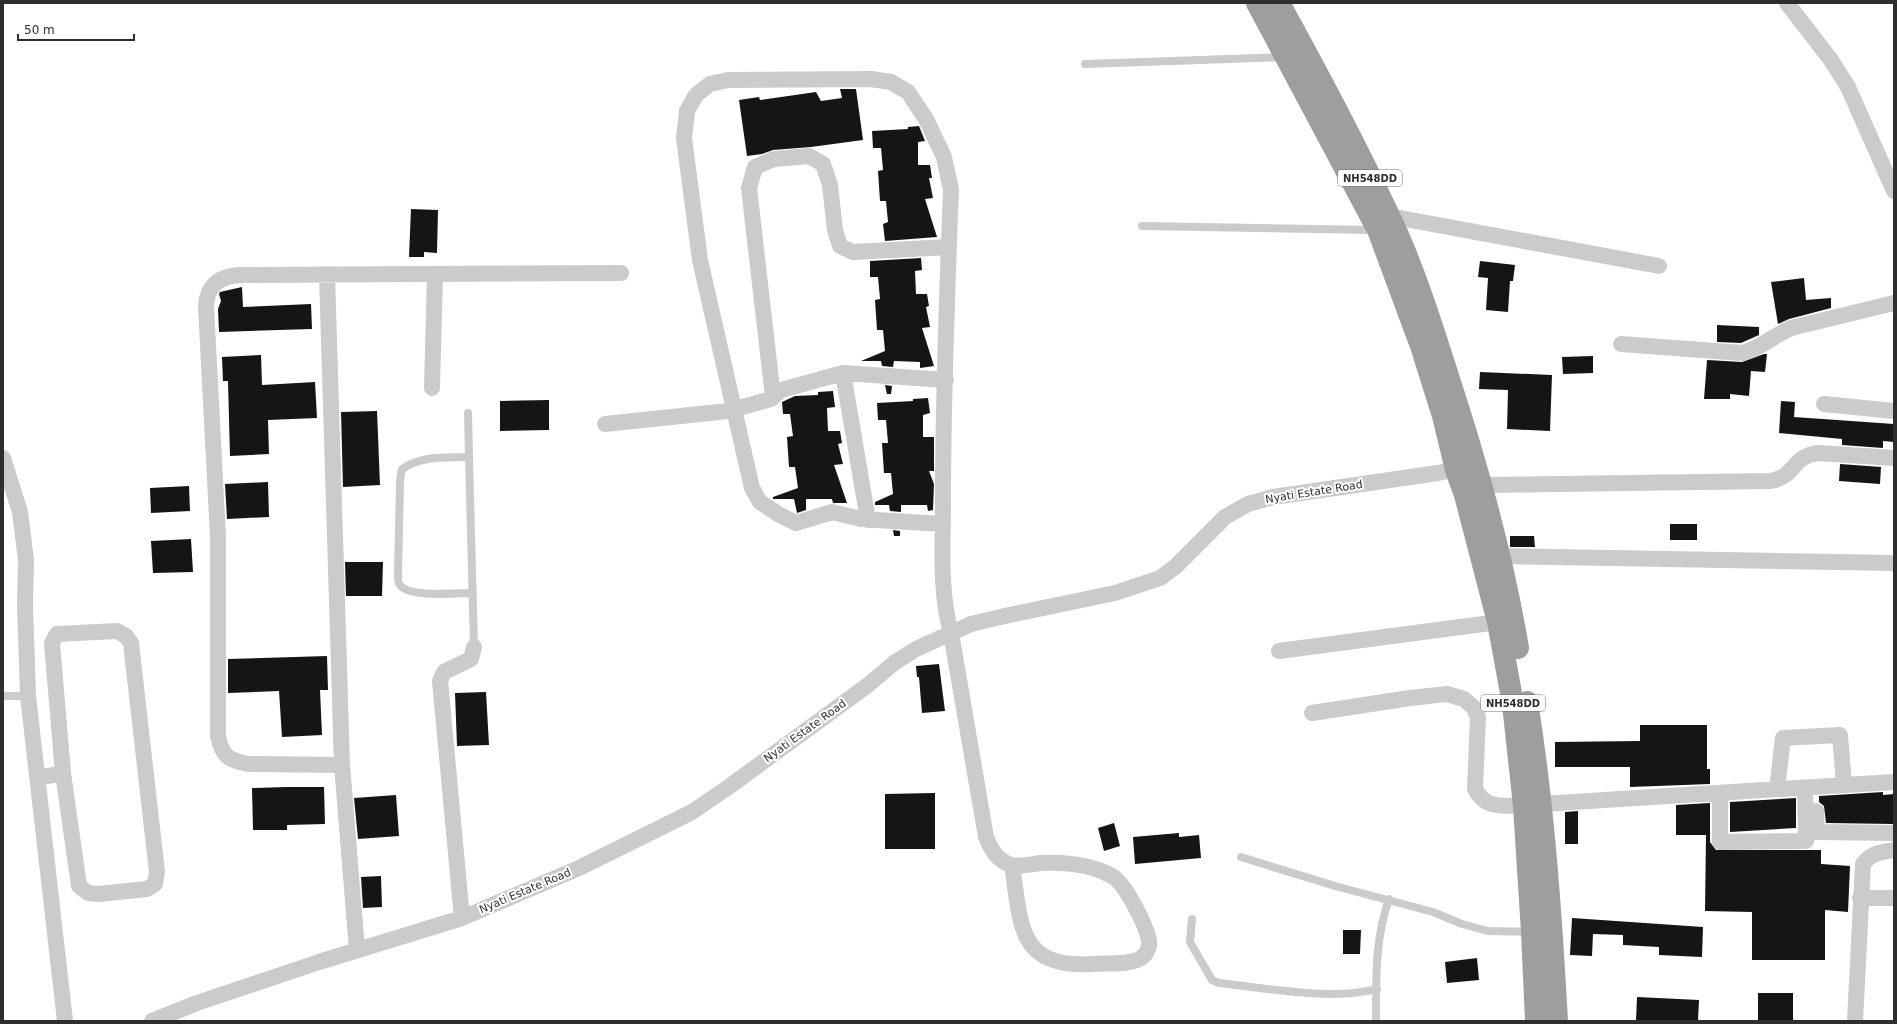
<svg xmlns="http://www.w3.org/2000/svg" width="1897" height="1024" viewBox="0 0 1897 1024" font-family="'DejaVu Sans',sans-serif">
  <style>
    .building { fill: #151515 }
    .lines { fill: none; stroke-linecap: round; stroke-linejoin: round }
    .service { stroke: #cbcbcb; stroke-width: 8 }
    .minor { stroke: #cbcbcb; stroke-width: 16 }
    .trunk { stroke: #9e9e9e; stroke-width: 22 }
    .labels { text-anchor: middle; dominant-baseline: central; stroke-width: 4; stroke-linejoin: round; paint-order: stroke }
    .shield { fill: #fff; stroke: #6d6d6d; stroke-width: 1 }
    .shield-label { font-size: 10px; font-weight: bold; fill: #2e2e2e }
    .street-label { font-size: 11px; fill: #2e2e2e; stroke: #fff }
  </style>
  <rect width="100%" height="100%" fill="#fff"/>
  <path class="building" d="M840,89H856L863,140L811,147L773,150L762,154L747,156L739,100L759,97L760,100L816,92L821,101L842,98Z
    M919,126L925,141L918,142V165H930L932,178H929L933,198L925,199L937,237L885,241L883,224L888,222L886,201H880L878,171L883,170L881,148H873L872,131L908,129V127Z
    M411,209L438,210L437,253L424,252V257H409Z
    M921,258L922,270L915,271L916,294H927L929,306L926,307L930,327L922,328L934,366L920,368V362L894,361L893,367L882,366L881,361H861L885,351L883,330H877L875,300L880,299L878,277H870V261Z
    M1480,261L1515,265L1513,281H1510L1508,312L1486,310L1488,278L1478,277Z
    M1804,278L1806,300L1831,298V308L1789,319L1778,324L1771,282Z
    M242,287L243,307L311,304L312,329L219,332L218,309L221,301L219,294L220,292Z
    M1717,325L1759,327V335L1741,343L1717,342Z
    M1764,354H1767L1765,372L1751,371L1749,396L1730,394V399H1704L1707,360L1742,362Z
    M261,355L262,385L315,382L317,418L268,420L269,454L230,456L228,381H223L222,357Z
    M1593,356V373L1563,374L1562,357Z
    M1480,372L1552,375L1550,431L1507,429L1508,390L1479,389Z
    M885,385L892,386L891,394H887Z
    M833,391L835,407L827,408L828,431H840L842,443L838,444L843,464L834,465L847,503H833L832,499H806V510L797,513L794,499H773V497L798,488L795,467H789L787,437L793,436L790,414H783L782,402L795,396L818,395V392Z
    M928,398L930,413L923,415V437H934V471H929L934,484L933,510L928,511L927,505H901V512L890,511L889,505H875V502L893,494L891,473H884L882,443H888L886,420H878L877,403L913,401V399Z
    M549,400V430L500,431V401Z
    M1781,401L1795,402L1794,417L1894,424V442L1883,441V448L1842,445V439L1779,433Z
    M377,411L380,485L343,487L341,412Z
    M1840,464L1881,467L1880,484L1839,481Z
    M268,482L269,517L227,519L225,484Z
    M189,486L190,511L151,513L150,488Z
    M1670,524H1697V540H1670Z
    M893,530L900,531V536H894Z
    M1510,536H1534L1535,547H1510Z
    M191,539L193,572L153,573L151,541Z
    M345,562H383L382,596H346Z
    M327,656L328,690H320L322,735L282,737L279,691L228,693V659Z
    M939,664L945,711L922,713L919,677H917L916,666Z
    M486,692L489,745L457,746L455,693Z
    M1640,725H1707V769H1710V784L1630,787V767H1555V742L1640,741Z
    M287,787H324L325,824L287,825V830H253L252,788Z
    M1883,792V795L1894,794V824L1826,823L1824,806L1819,802V796Z
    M935,793V849H885V794Z
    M396,795L399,836L358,839L354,798Z
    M1796,798V828L1730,832V802Z
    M1710,803V842L1716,850H1821V864L1850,866L1848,912L1825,910V960H1752V912L1705,911L1706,835H1676V805Z
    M1578,811V844H1565V812Z
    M1114,823L1120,846L1104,851L1098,828Z
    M1179,833V837L1199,835L1201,858L1135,864L1133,837Z
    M381,876L382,907L363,908L361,877Z
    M1572,918L1703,927L1702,957L1659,955V947L1623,945V935L1593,934L1592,956L1570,955Z
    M1343,930H1361L1360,954H1343Z
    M1477,958L1479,980L1447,983L1445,962Z
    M1758,993H1793V1021H1758Z
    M1637,997L1699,1000L1698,1021H1636Z"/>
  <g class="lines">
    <path class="service" d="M1085,64L1284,57
      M1142,226L1375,230
      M468,413L469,457
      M473,593C458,593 408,598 400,585C398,583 398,578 398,576L400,480L402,469C422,455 446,458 469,457L474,647
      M3,696H28
      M1241,857L1335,886L1433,912L1462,924L1488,931L1532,932
      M1192,919L1190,942L1212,980L1219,983C1266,988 1331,1001 1377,989
      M1376,1021C1376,980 1375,938 1389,899"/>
    <path class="minor" d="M1787,3L1831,60L1848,87L1894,191
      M1389,216L1659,266
      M327,275L342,765L357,950
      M1621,344L1742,353C1760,349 1774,335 1791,328L1894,303
      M843,373L868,520
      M432,388L435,274
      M773,397L749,188L755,167L774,159L809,156L823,164L830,185L835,230L840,246L853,252L949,247
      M1824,404L1894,411
      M605,424L728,411L771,399L781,390L843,373L946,380
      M3,458L20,512L26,560L25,606L28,696L65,1021
      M1482,485L1771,481C1798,475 1790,457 1818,453L1894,458
      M943,524L861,519L832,512L796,523L778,514L760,502L752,488L700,260L684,138L687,111L696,95L710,84L728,80L871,79L891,82L908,92L926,119L944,157L951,190C947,292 943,395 943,498C943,543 939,590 951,633L986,837C991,850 997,860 1011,865C1019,867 1033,864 1041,863C1065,862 1090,864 1112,876C1125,883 1146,925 1149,940C1150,947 1147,954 1141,958C1131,965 1105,963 1093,964C1017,969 1021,924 1012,865
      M1500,556L1894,563
      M1279,651L1498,622
      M1312,713L1410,698L1447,694L1464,699L1473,707L1478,717L1475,789C1486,810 1503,805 1524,806
      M342,765L248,764C228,760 222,756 218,736V537L206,306C207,285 220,276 239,275L621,273
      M38,778L63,773L52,643L57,634L117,631L126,636L131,643L157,872L155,884L147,889L99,894L88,893L79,886L63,773
      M1777,789L1783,738L1840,735L1844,785
      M1720,794V842L1806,841L1805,788
      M1541,804L1894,782
      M1816,811L1817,832L1894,833
      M1860,898H1894
      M462,918L440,681L444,672L471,659L474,647
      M152,1021L197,1003L319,962L462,918L579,868L692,812L730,786L868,685L894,663L916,649L971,624L1009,615L1115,593L1160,578L1175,567L1225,517L1248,504L1273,497L1438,473L1467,467
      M1855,1021L1863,864C1871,853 1881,852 1894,850"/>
    <path class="trunk" d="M1257,3L1378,230L1421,346L1443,416L1456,470L1465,495L1498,622L1513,704L1524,806L1532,932L1536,1021
      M1279,3C1321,79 1362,156 1398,235C1418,281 1433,329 1448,376C1478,467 1502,553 1518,648
      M1527,702C1544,808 1551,914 1557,1021"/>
  </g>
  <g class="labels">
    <g class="shield">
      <rect x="1338" y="170" width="64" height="16" rx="3"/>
      <rect x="1481" y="695" width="64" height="16" rx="3"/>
    </g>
    <g class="shield-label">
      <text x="1370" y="178">NH548DD</text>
      <text x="1513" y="703">NH548DD</text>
    </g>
    <g class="street-label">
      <text transform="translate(1314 492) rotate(-9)">Nyati Estate Road</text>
      <text transform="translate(805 731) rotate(-36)">Nyati Estate Road</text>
      <text transform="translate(525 891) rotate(-23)">Nyati Estate Road</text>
    </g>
  </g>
  <rect width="1897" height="1024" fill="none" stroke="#2e2e2e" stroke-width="8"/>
  <path d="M18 34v6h116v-6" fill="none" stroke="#2e2e2e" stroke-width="2"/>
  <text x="24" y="34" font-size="12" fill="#2e2e2e" stroke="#ffffff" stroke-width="3" paint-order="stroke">50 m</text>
</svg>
